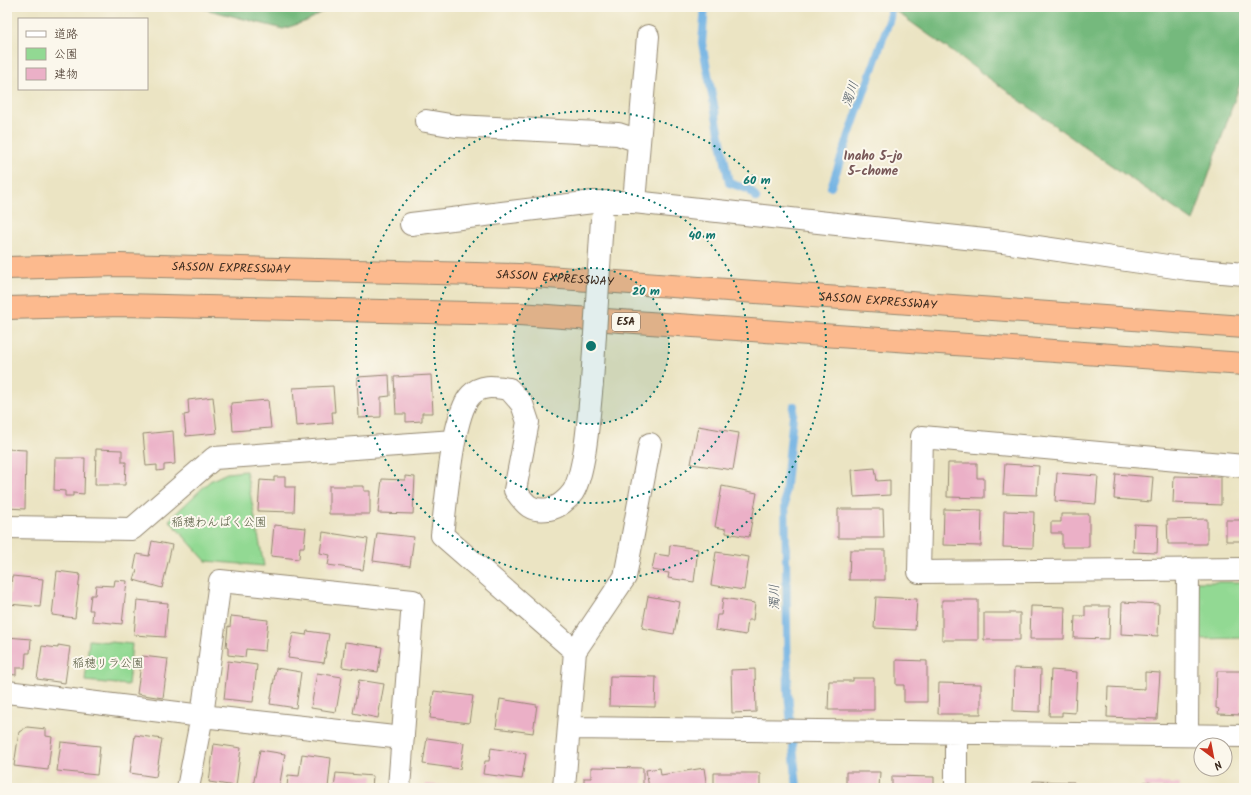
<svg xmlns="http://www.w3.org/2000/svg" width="1251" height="795" viewBox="0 0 1251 795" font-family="Kalam,'Klee One',sans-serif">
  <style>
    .green { fill: #92d993; stroke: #668258 }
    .forest { fill: #75b97d; stroke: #58724e }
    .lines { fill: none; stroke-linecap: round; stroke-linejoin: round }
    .stream { stroke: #6eb1e3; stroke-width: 8 }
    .building { fill: #ebb0c7 }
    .street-casing { stroke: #938770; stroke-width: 24 }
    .highway-casing { stroke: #938770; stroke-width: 24 }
    .street { stroke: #fff; stroke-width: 22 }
    .highway { stroke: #fcba8e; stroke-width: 22 }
    .street-bridge-casing { stroke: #938770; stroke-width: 24; stroke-linecap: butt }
    .street-bridge { stroke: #fff; stroke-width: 22 }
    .ring { fill: none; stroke: #0f766e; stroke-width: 2; stroke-dasharray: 2 4 }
    .labels { text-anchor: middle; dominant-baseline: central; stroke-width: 4; stroke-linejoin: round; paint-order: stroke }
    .shield { fill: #fbf7ec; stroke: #75685c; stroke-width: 1 }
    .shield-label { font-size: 11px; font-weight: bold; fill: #3b2a1e }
    .street-label { font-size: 12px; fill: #3b2a1e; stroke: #fbf7ec }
    .park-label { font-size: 12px; fill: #51563b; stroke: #fbf7ec }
    .water-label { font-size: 13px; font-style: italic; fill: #4d5963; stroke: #fbf7ec }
    .neighbourhood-label { font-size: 13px; font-weight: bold; fill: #795959; stroke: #fbf7ec }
    .centre { fill: #0f766e; stroke: #fbf7ec; stroke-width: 2 }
    .ring-label { font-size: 12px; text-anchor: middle; font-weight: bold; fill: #0f766e; stroke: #fbf7ec; stroke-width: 4; stroke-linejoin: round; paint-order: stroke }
  </style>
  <rect width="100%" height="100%" fill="#fbf7ec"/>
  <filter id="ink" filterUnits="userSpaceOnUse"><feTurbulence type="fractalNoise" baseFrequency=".025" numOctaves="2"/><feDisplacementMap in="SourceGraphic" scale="8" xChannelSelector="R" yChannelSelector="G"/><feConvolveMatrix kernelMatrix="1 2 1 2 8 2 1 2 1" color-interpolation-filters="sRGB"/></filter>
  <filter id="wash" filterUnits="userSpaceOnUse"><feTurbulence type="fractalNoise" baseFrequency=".012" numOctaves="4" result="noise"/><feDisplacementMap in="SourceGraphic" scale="16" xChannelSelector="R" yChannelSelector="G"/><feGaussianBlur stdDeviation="0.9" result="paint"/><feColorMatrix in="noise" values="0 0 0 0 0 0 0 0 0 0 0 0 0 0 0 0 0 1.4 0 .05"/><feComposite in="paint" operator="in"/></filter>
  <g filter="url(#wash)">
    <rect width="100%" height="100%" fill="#ebe4c3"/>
    <path class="green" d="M246,471L264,566L206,561L169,520L210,481L227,473Z
      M1196,582H1244V638L1197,639Z
      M89,640L132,644L128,685L85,681Z"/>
    <path class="forest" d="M197,7H331L307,21L283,29Z
      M890,7H1244V72L1193,221L1086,148Z"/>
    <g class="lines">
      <path class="stream" d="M705,7L702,43L729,183L750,190L756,198
        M831,187L890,18L891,7
        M794,406L785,494L788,693L797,788"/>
    </g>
    <g id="blocks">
      <path class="building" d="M389,375L390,396L381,397V417L359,418L357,377Z
        M431,375L433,413H422V421L406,422V414H396L394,377Z
        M333,386L335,412H332L333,423L296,426L293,388Z
        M213,397L217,433L186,436L184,415L189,414L188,400Z
        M268,400L271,428L233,431L231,403Z
        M698,426L739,433L733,470L691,464Z
        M173,431L175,464L164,465V470L157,471V465L146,466L143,434Z
        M7,449L26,450L25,509L7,508Z
        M96,449L122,450V462H126L125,485H95Z
        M55,458H85L84,494L73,493V496H65V491L54,490Z
        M948,463H977V478H984V498L947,497Z
        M1005,464L1039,466L1037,495L1003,494Z
        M875,468L877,481L890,480V495L854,497L852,470Z
        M1057,473L1098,476L1096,504L1055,501Z
        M1116,474L1153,477L1151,502L1114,499Z
        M405,476L415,477L413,514L378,513L382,479L405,480Z
        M1174,476L1221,477V505L1173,503Z
        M274,477H285V487H295L294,512L258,511L260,480L274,481Z
        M329,486H364V491H370V514H329Z
        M722,486L757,493L749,537L726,533V529L715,527Z
        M838,509H883L884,538H838Z
        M944,509L982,510L981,546L943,545Z
        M1004,511L1034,512L1033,548L1003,547Z
        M1061,514H1089V547H1062V533H1051V522H1061Z
        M1207,519V544H1168L1167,520Z
        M1226,520H1244V541H1226Z
        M1134,524L1158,525L1157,553L1133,552Z
        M274,525L306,528L304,547H300L299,559L271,556Z
        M323,532L368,539L363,570L328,565L330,555L320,553Z
        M377,533L414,537L410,566L373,561Z
        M152,541L172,545L162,588L134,580L137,570L134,569L137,554L149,556Z
        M670,545L698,549L694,582L668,578L669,573L652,570L655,554L669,556Z
        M850,550H885V580H849Z
        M716,552L749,557L744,590L711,585Z
        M57,571L80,574L75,618L52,615Z
        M12,576L43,579L40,607L9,604Z
        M115,580L127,581L122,624L92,621L93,610H89L91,595H95L96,585L114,586Z
        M648,596L680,602L674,634L642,628Z
        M876,597L917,599L915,630L874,628Z
        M723,598L755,603L753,620H748L746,635L715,630L717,615H721Z
        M137,600L168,603L165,637L134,635Z
        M942,600H978V640H942Z
        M1122,602L1159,604L1158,636L1121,634Z
        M1031,606L1065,607L1064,639H1030Z
        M1085,606H1110L1109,639L1074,638L1075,616H1085Z
        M984,613H1020V640H984Z
        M231,616L268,620L265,651L246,649L245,657L228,655V648L226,647L228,626L230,627Z
        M307,631L329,634L324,663L288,658L293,633L306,635Z
        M7,637L31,639L30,653H26L25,668H16V675L7,674Z
        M345,642L382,647L378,672L342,667Z
        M58,645L70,647L65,683L37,679L42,646L58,648Z
        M142,656L168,659L163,698L137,694Z
        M896,660L927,661V702H904V685H896Z
        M228,661L257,665L253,702L224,699Z
        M276,668L301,672L296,708L270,704Z
        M1014,668L1041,669L1040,712L1013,711Z
        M755,669L756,712L732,713L731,670Z
        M1051,670L1077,672L1075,713L1062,712V716H1049Z
        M1217,671H1241V715L1218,714L1219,709L1216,708Z
        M1145,672L1160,673L1157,719L1107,717L1108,687L1145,689Z
        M317,673L342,677L336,712L311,708Z
        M610,676L656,677L655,707L609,706Z
        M853,678H874V710H828L829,681H853Z
        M359,680L384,684L378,718L353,713Z
        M939,683L981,684V714H938Z
        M434,691L473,696L469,723L430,718Z
        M500,699L537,705L533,733L496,728Z
        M27,727L46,729V736L52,737L48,770L14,766L19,732Z
        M135,735L162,739L156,777L130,773Z
        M427,738L464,743L460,769L423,764Z
        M61,742L100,746L97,775L57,771Z
        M214,744L241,748L236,786L209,782Z
        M491,748L526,754L522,779L483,774L485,761H489Z
        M260,750L285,754L279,788L253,786Z
        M302,754L331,758L328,788H287L288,775L299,776Z
        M591,767L643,768V788H584V778H591Z
        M660,768L661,775L704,768L707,788H649L646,770Z
        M846,772H880L879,788H828V786L846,787Z
        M336,773L373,776L372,788H334Z
        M714,773H760V788H714Z
        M892,776L934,777V788H892Z
        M1033,781L1074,782V788H1032Z
        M1144,782L1179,784V788H1144Z
        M426,784L455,787V788H425Z"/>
    </g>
  </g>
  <g filter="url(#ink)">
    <use href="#blocks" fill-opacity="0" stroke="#938770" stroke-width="1"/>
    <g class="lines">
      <g class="street-casing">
        <path id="street" d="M426,121L456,126L618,134L639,141
          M634,202L648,36
          M411,224L593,202H634L1003,242L1188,269L1244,274
          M1244,466L922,437L919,572L1244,569
          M7,527L132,529L214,458L454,441
          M575,651L442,535C446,505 452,414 471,395C482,384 495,387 509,389L522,404L528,422L515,490C525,504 530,512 549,509C558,508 568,499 573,492C586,470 589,410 592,383
          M7,692L202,716L403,738
          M569,728L1244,736
          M956,734V788
          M1187,735L1188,569
          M188,788L202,716L220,581L413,601L399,788
          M564,788L575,651L625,577L650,444"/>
      </g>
      <g class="highway-casing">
        <g id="highway">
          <path id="s1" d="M7,268L119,265L519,275L1244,327"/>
          <path d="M7,308L122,305L519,314L1244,364"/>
        </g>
      </g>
      <use href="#street" class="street"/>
      <use href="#highway" class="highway"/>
      <g class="street-bridge-casing">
        <path id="street-bridge" d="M592,383L602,219"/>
      </g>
      <use href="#street-bridge" class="street-bridge"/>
    </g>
  </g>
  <circle cx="591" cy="346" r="78" fill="#0f766e" fill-opacity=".12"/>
  <g class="ring">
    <circle cx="591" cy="346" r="78"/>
    <circle cx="591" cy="346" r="157"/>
    <circle cx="591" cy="346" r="235"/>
  </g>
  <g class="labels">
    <rect class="shield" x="612" y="313" width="28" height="18" rx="3"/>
    <g class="shield-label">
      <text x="626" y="322">E5A</text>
    </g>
    <g class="street-label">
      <text stroke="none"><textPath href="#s1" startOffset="224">SASSON EXPRESSWAY</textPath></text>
      <text stroke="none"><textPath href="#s1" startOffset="548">SASSON EXPRESSWAY</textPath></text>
      <text stroke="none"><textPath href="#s1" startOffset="872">SASSON EXPRESSWAY</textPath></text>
    </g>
    <g class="park-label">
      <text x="219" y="522">稲穂わんぱく公園</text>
      <text x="108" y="663">稲穂リラ公園</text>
    </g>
    <g class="water-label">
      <text transform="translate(851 94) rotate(-71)">濁川</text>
      <text transform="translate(775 597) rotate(-91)">濁川</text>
    </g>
    <g class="neighbourhood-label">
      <text x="873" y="156">Inaho 5-jo<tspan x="873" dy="15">5-chome</tspan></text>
    </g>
  </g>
  <circle cx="591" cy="346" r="6" class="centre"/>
  <g class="ring-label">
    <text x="757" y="184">60 m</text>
    <text x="702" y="239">40 m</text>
    <text x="646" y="295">20 m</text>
  </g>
  <rect width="1251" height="795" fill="none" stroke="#fbf7ec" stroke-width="24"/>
  <rect x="18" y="18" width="130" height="72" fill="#fbf7ec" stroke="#aea59a"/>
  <rect x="26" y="31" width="20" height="6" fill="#ffffff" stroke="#aea59a"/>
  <text x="54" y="38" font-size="12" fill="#3b2a1e">道路</text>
  <rect x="26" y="48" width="20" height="12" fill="#92d993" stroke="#aea59a"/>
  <text x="54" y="58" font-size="12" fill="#3b2a1e">公園</text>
  <rect x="26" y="68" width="20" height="12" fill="#ebb0c7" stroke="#aea59a"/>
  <text x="54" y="78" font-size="12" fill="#3b2a1e">建物</text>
  <g transform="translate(1213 757) rotate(148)"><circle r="19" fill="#fbf7ec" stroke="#aea59a"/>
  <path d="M0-3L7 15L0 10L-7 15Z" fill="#c8321e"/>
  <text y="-6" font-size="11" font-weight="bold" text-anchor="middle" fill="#3b2a1e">N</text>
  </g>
</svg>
